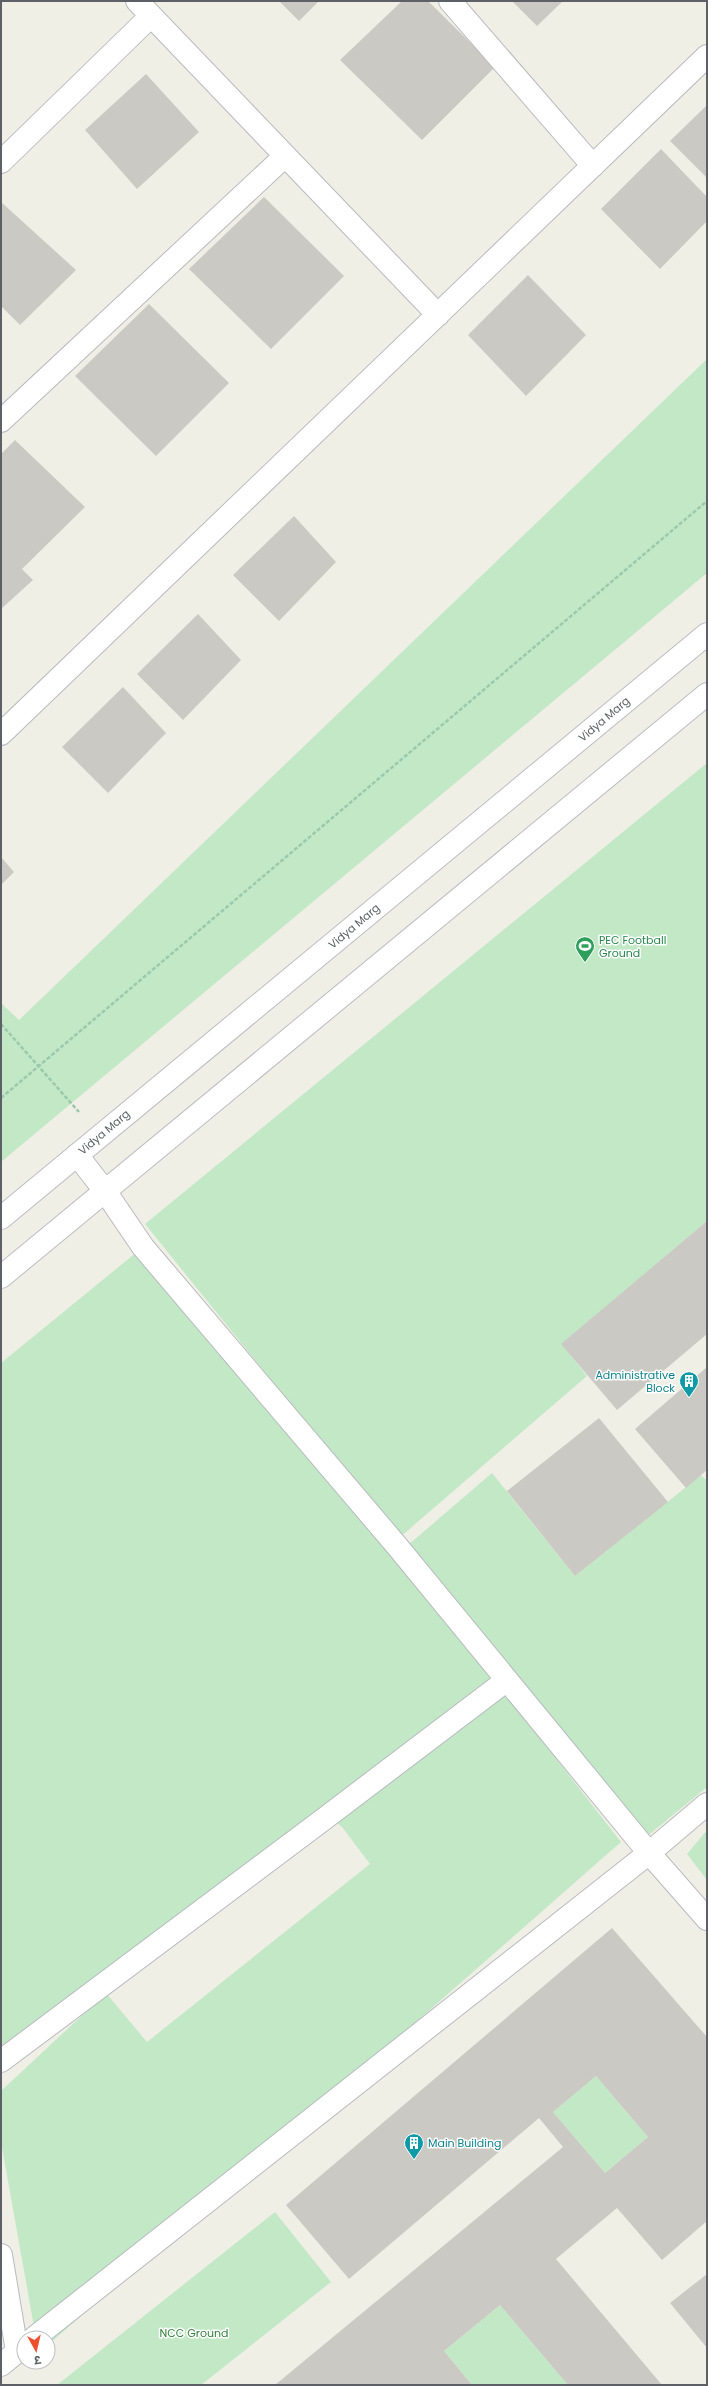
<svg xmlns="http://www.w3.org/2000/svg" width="708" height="2386" viewBox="0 0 708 2386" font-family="Poppins,'Noto Sans Devanagari',sans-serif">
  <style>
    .green { fill: #c2e8c6 }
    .building { fill: #cbc9c3; fill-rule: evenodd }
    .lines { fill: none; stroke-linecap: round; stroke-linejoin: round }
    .lane-casing { stroke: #b8bac0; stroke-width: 24 }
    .street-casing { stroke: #b8bac0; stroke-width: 24 }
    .secondary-casing { stroke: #bbbdc4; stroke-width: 24 }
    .path { stroke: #9bc9ad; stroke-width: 2.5; stroke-dasharray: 4 2; stroke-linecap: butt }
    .lane { stroke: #fff; stroke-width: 22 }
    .street { stroke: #fff; stroke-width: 22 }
    .secondary { stroke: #fff; stroke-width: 22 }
    .labels { text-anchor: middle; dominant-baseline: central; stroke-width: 3; stroke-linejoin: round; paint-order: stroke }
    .street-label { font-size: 11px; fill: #5d6066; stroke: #fff }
    .leisure-label { font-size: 11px; fill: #27864d; stroke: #fff; text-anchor: start }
    .culture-label { font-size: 11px; fill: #0d838f; stroke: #fff; text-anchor: end }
    .park-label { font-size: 11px; fill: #32813d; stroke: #fff }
  </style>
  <rect width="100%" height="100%" fill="#f0efe6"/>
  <path class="green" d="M707,359V573L1,1162V1003L19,1020Z
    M707,763V1221L562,1344L587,1376L399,1538L145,1224Z
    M143,1247L497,1677L1,2048V1363Z
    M492,1473L575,1576L701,1475L707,1481V1787L645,1838L407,1546Z
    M504,1692L621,1842L48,2345V2338H36L1,2142V2091L106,1993L147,2042L370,1864L342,1827L327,1814Z
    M707,1830V1880L687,1854Z
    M596,2076L648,2137L605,2173L553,2112Z
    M275,2212L331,2282L201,2385H57Z
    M500,2305L568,2385H472L444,2351Z"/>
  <path class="building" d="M279,1H319L299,21Z
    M402,1H428L495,67L422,140L340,60Z
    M512,1H563L537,26Z
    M146,74L199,132L137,189L85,130Z
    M707,105V178L670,141Z
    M661,149L707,197V221L660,269L601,209Z
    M264,197L344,276L271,349L189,269Z
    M1,202L76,270L20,325L1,306Z
    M528,275L586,335L526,396L468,335Z
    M149,304L229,383L156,456L75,376Z
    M15,440L85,507L22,569L33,580L1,609V454Z
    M294,516L336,562L279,621L233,575Z
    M198,614L241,660L183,720L137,674Z
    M123,687L166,733L108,793L62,747Z
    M1,857L14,872L1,885Z
    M707,1221V1334L617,1410L561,1344Z
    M707,1367V1470L686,1488L635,1429Z
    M599,1418L668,1502L575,1576L507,1491Z
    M612,1928L707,2037V2221L662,2260L617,2208L556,2259L662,2385H568L500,2305L444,2351L472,2385H275L563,2147L539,2118L349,2279L286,2205ZM596,2076L648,2137L605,2173L553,2112Z
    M707,2274V2348L670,2303Z"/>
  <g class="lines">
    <g class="lane-casing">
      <path id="lane" d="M77,1155L105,1191L143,1247L397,1546L649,1853L707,1919
        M1,2061L324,1819L507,1680
        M1,2255L17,2351
        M34,2338L649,1853L707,1804
        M1,2365L24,2346"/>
    </g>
    <g class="street-casing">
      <path id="street" d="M137,1L438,315
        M450,1L593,166
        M1,162L151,16
        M1,421L285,156
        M1,734L707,56"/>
    </g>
    <g class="secondary-casing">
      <path id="secondary" d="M1,1218L707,634
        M1,1277L707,694"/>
    </g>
    <path class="path" d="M1,1024L79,1112
      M1,1098L707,501"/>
    <use href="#lane" class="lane"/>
    <use href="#street" class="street"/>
    <use href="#secondary" class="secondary"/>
  </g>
  <defs>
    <g id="stadium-pin" transform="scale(1)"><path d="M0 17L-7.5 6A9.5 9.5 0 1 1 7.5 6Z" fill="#2e9e5b" stroke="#fff"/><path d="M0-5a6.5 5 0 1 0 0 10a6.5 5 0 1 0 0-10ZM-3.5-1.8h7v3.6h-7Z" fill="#fff"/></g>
    <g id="building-pin" transform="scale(1)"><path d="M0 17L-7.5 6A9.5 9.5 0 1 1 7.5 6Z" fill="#0f9aa8" stroke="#fff"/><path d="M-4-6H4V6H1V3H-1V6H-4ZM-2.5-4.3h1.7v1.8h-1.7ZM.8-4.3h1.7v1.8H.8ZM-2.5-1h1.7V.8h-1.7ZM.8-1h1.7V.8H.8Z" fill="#fff"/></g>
  </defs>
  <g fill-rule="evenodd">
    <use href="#stadium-pin" x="585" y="946"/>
    <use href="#building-pin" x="689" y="1381"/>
    <use href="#building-pin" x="414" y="2143"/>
  </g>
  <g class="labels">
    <g class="street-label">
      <text transform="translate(604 719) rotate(-40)">Vidya Marg</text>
      <text transform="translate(354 926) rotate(-40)">Vidya Marg</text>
      <text transform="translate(104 1132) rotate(-40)">Vidya Marg</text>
    </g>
    <g class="leisure-label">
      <text x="599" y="940">PEC Football<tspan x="599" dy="13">Ground</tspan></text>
    </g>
    <g class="culture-label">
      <text x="675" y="1375">Administrative<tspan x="675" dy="13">Block</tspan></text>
      <text x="428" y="2143" text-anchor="start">Main Building</text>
    </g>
    <g class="park-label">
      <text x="194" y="2333">NCC Ground</text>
    </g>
  </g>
  <rect width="708" height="2386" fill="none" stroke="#5d6066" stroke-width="4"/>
  <g transform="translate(36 2350) rotate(172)"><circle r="19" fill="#ffffff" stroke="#bebfc2"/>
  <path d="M0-3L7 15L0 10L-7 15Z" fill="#ec502f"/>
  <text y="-6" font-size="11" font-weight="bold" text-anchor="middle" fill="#5d6066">उ</text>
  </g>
</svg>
